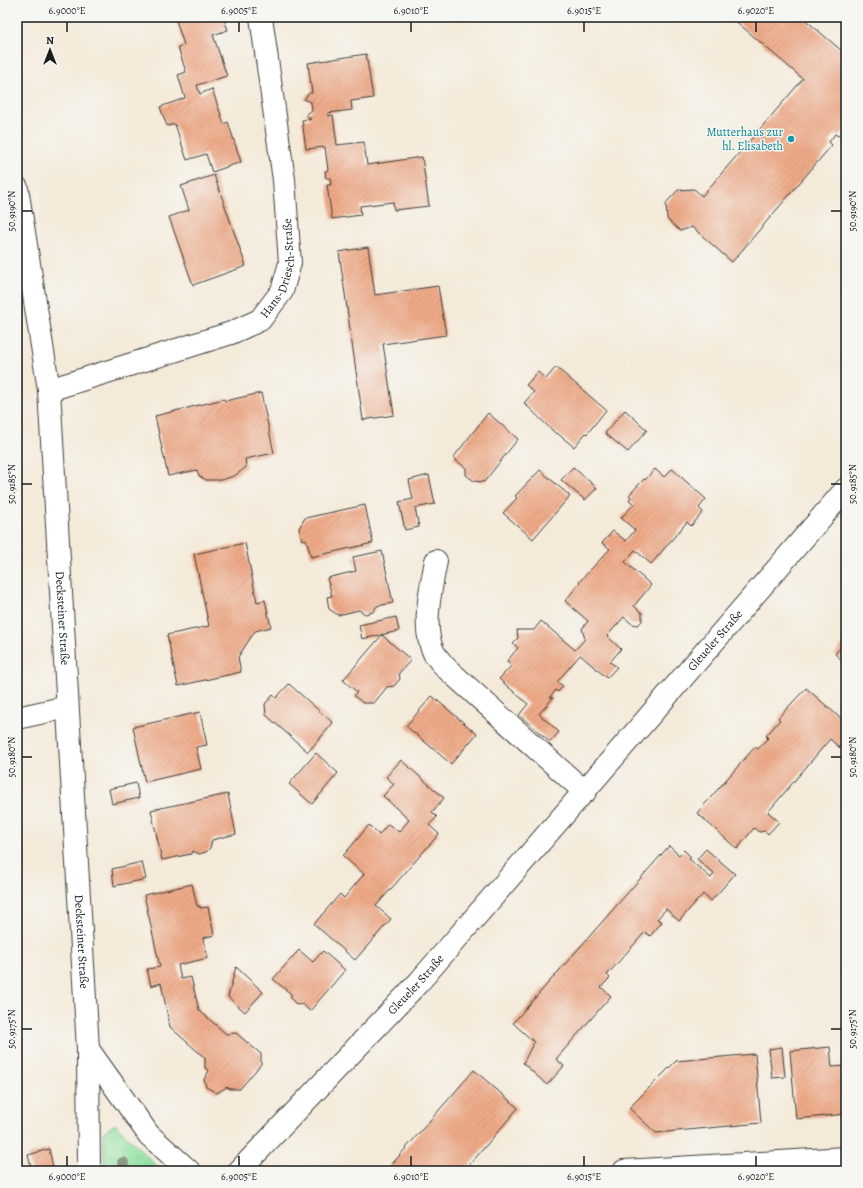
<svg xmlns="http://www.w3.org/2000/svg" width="863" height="1188" viewBox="0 0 863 1188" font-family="Alegreya,serif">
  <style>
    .grass { fill: url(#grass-tufts); stroke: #567e5e }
    .building { fill: url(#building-hatch) }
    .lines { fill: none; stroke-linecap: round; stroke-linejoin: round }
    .minor-casing { stroke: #3c3b38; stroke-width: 24 }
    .tertiary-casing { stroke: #3c3b38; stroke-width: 24 }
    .secondary-casing { stroke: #3c3b38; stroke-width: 24 }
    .minor { stroke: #fff; stroke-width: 22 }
    .tertiary { stroke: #fff; stroke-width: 22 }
    .secondary { stroke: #fff; stroke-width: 22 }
    .tree { fill: #909987 }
    .ticks { fill: none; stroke: #1c1c1c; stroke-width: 1.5 }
    .culture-dot { fill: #0f9aa8; stroke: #f6f6f2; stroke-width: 1.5 }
    .labels { text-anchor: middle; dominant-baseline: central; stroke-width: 3; stroke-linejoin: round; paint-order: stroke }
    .culture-label { font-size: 12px; fill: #0d838f; stroke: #f6f6f2; text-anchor: end }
    .street-label { font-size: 12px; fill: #1c1c1c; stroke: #f6f6f2 }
    .neatline { fill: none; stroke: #1c1c1c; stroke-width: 1.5 }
    .ticks-label { font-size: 10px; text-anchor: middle; fill: #1c1c1c }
  </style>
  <defs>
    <pattern id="grass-tufts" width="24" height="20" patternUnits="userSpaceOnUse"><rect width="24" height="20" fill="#8fe1a1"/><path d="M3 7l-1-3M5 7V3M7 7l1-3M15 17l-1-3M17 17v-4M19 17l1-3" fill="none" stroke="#7bc08a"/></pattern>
    <pattern id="building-hatch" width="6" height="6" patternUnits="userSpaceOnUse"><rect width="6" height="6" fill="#ea8"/><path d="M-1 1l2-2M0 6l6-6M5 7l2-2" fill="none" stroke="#cc9275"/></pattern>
  </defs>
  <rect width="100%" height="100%" fill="#f6f6f2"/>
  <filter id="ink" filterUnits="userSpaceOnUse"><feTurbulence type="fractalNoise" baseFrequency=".025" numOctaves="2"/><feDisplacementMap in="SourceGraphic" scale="8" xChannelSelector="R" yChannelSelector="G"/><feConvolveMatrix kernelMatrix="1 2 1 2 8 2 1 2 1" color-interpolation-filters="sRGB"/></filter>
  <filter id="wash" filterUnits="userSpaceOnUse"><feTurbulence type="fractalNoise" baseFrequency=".012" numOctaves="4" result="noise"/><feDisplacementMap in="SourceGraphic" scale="16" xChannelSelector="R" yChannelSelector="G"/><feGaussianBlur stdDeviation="0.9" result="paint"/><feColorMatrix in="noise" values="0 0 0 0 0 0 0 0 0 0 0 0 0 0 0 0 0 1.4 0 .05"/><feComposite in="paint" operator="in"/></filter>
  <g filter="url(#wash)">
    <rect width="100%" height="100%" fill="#f4ead9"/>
    <path class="grass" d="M115,1124L162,1171H104V1132Z"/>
    <g id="blocks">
      <path class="building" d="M175,17H223L228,30L213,35L227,76L197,85L200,94L212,89L224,124L228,122L241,162L212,172L206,154L187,160L175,124L167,126L160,107L185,98L178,75L186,72L178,47L184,45Z
        M731,17H802L842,51L846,46V129L838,136L835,134L829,142L832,145L732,262L692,227L680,231L667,219L666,203L678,190L694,189L702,196L803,79Z
        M366,54L373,98L351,101L352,110L328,113V116L333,115L337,145L364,142L367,165L422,157L429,206L394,210L393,202L360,206L361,215L332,219L327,185H331L330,178H326L325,171L328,170L325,147L306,149L302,120L311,119L306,115L312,110L311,102L304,99L309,93H312L308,63Z
        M214,175L246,266L193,285L169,217L189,210L181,186Z
        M368,247L375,295L438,286L446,335L383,344L394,415L363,420L339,252Z
        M556,367L606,410L587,434L586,433L574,447L557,433L556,434L524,403L534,392L526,385L538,372L546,379Z
        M261,393L274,453L245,459L246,467L240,472L234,476L221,480H206L199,476L197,470L168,476L155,416L224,399L225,401Z
        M625,410L647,430L628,452L605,433Z
        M488,413L518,439L484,482L474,481L466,475V468L453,458Z
        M573,467L597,488L585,500L561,480Z
        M655,469L664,477L672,469L706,499L699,508L703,512L691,526L687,522L651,564L635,550L625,562L651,585L634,606L642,613V621L638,625L632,624L624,617L607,636L621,649L610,662L617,667L607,678L580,655L557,682L563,686L558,692L556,690L550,697L553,698L539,714L559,732L550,742L519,715L528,704L499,679L512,665L507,661L518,648L513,643L518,638L517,630H534L541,621L575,650L585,639L582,629L588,621L565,601L580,583L579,582L610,549L602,543L613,531L626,541L635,530L621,518L634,504L629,500L631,497L629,495L644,479L645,480Z
        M540,470L570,496L533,539L503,513L517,498L515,496Z
        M429,475L435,504L415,508L419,527L405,530L399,502L413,499L409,480Z
        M365,505L373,543L311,557L306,539L302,540L299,528L305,518Z
        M245,543L257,602L265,600L271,627L255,631L238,657L241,672L178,686L167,635L209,626L194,554Z
        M382,551L393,603L377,606L373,612L365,614L359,610L338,615L329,609L327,597L332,596L327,578L356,571L353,557Z
        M396,617L399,631L362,639L359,625Z
        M382,635L411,660L399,673L400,679L394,686L387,687L374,703H363L354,696L357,692L343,680Z
        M846,641V664L835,654Z
        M289,684L333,723L308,752L266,715L265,704L273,695L276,698Z
        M806,688L845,722L843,724L846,726V742L840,748L830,739L768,812L779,822L768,834L765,831L759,832L754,828L737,849L697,813L755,747L758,749L768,738L766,736L780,720L778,718Z
        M432,696L477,734L451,764L406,726Z
        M200,712L207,745L196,747L201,769L145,782L133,727Z
        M316,753L338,773L312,804L289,784Z
        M401,760L444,798L432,812L437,817L429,825L439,834L376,906L391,919L355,960L314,924L340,894L344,898L364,874L343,856L369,825L379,835L388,824L399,832L409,820L383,796L394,784L386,777Z
        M136,783L139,798L112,804L109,789Z
        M228,794L236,834L212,840L210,848L206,852L199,854L193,851L191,854L162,860L151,810Z
        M669,846L679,855L684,850L691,857L689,859L711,878L714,874L697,859L706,849L735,874L711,901L703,894L679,921L666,909L657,919L662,922L650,936L645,932L607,975L610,978L601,987L611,996L556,1059L564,1066L547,1085L523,1063L534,1042L513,1023Z
        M142,862L146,879L114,886L112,869Z
        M192,884L197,906H200V908L208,907L214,935L203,938L208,958L178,965L181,979L191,977L199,1010L226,1034L236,1033L261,1054V1064L240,1089H230L227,1087L217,1093L206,1087L204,1079L209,1071L205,1068V1058L170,1027L161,983L151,986L147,969L160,967L144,895Z
        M299,950L313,962L323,951L345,970L310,1011L302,1004L297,1005L291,999V994L273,979Z
        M236,967L263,992L245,1012L228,997Z
        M782,1047L785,1077L772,1078L769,1049Z
        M830,1047L832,1067L846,1066V1114L796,1119L790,1051Z
        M755,1054L761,1123L656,1133L629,1108L676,1061Z
        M474,1070L518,1108L478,1155L464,1171H386Z
        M49,1149L54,1171H32L28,1155Z"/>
    </g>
  </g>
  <g filter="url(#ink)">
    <use href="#blocks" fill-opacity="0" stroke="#3c3b38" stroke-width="1"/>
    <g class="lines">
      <g class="minor-casing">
        <g id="minor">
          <path id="s1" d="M49,390L231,333L260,320L282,291L290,263L284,180L261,17"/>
          <path d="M436,561C431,588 421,628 434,653C437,658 442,663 446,668L585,792"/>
          <path d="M17,718L67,707"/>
          <path d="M624,1171L846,1158"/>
        </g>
      </g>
      <g class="tertiary-casing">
        <g id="tertiary">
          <path id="s2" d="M17,188L49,390L88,1049L89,1171"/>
          <path d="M88,1049L149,1135L189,1171"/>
        </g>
      </g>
      <g class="secondary-casing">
        <g id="secondary">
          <path id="s3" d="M239,1171L419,982L846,489"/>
        </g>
      </g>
      <use href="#minor" class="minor"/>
      <use href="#tertiary" class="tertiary"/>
      <use href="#secondary" class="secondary"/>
    </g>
    <circle class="tree" cx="123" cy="1163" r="6"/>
  </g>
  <path class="ticks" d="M67,22V32M239,22V32M411,22V32M584,22V32M756,22V32M22,211H32M831,211H841M22,484H32M831,484H841M22,757H32M831,757H841M22,1029H32M831,1029H841M67,1156V1166M239,1156V1166M411,1156V1166M584,1156V1166M756,1156V1166"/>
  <circle class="culture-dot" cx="791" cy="139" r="4"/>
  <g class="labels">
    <g class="culture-label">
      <text x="783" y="132">Mutterhaus zur<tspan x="783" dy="14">hl. Elisabeth</tspan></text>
    </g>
    <g class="street-label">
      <text stroke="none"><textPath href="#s1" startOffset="280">Hans-Driesch-Straße</textPath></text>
      <text stroke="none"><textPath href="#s2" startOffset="433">Decksteiner Straße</textPath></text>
      <text stroke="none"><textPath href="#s3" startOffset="713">Gleueler Straße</textPath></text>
      <text stroke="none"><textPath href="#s2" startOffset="757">Decksteiner Straße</textPath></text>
      <text stroke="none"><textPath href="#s3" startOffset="257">Gleueler Straße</textPath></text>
    </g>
  </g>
  <rect width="863" height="1188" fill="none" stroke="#f6f6f2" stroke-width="44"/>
  <g transform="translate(50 50)" stroke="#f6f6f2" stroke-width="3" paint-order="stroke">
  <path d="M0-3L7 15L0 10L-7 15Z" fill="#1c1c1c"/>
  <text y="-6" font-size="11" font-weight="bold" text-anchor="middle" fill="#1c1c1c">N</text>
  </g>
  <rect x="22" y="22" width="819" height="1144" class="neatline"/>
  <g class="ticks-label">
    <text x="67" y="14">6.9000°E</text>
    <text x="239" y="14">6.9005°E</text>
    <text x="411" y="14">6.9010°E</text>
    <text x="584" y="14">6.9015°E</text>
    <text x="756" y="14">6.9020°E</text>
    <text transform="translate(11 211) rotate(-90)" y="4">50.9190°N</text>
    <text transform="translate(852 211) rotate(-90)" y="4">50.9190°N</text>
    <text transform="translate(11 484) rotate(-90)" y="4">50.9185°N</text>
    <text transform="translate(852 484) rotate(-90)" y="4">50.9185°N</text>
    <text transform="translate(11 757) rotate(-90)" y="4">50.9180°N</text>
    <text transform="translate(852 757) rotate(-90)" y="4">50.9180°N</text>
    <text transform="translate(11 1029) rotate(-90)" y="4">50.9175°N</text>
    <text transform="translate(852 1029) rotate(-90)" y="4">50.9175°N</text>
    <text x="67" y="1180">6.9000°E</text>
    <text x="239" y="1180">6.9005°E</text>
    <text x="411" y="1180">6.9010°E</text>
    <text x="584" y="1180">6.9015°E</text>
    <text x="756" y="1180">6.9020°E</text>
  </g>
</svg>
